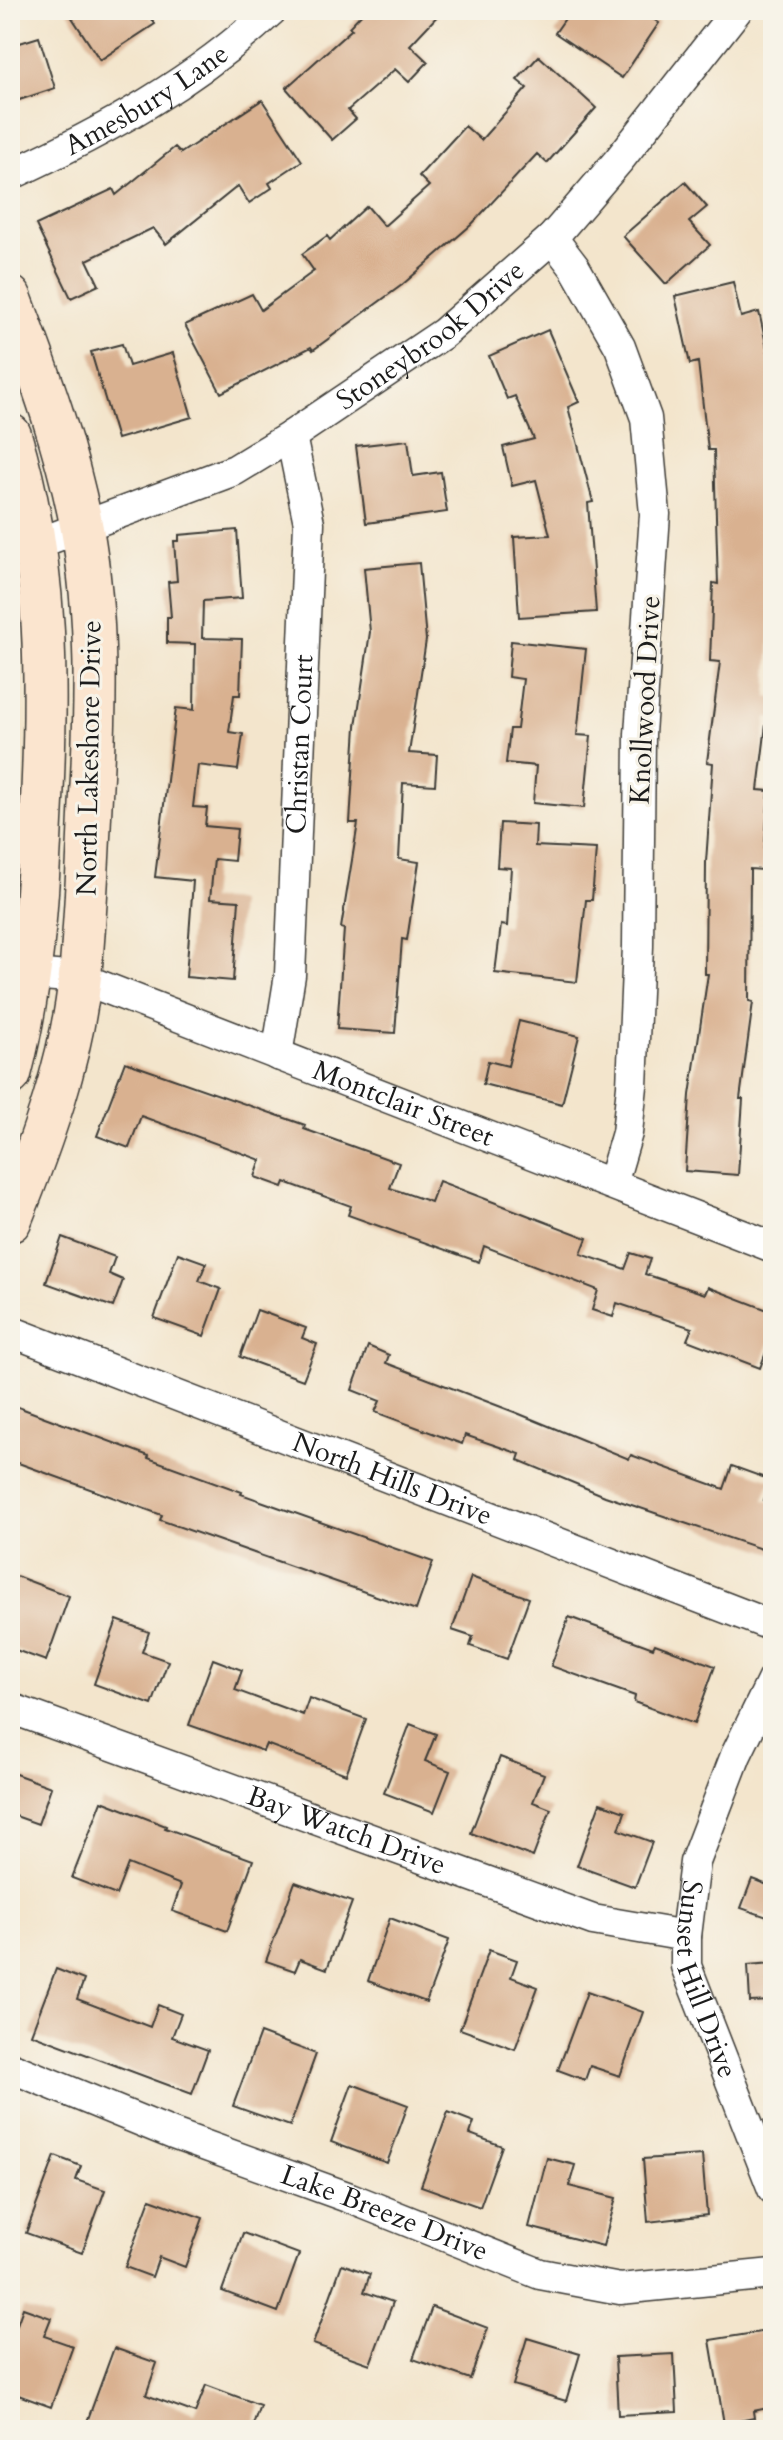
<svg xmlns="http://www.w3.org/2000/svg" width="783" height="2440" viewBox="0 0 783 2440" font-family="Cardo,serif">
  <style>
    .building { fill: #d9b190 }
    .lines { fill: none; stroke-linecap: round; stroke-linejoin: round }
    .street-casing { stroke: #3c3a36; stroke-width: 33 }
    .secondary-casing { stroke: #3c3a36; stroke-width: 45 }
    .street { stroke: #fff; stroke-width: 30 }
    .secondary { stroke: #fbe5cf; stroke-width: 42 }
    .labels { text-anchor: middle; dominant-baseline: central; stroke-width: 6; stroke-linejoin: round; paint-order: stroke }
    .street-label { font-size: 28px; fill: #1c1c1c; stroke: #f7f3e8 }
  </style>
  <rect width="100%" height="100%" fill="#f7f3e8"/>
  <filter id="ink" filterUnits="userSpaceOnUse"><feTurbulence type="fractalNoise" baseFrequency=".0125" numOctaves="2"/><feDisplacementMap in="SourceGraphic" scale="16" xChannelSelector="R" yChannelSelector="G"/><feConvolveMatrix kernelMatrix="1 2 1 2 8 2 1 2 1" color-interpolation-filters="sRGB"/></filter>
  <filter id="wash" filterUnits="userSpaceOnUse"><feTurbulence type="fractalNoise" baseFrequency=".006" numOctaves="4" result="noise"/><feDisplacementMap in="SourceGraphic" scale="32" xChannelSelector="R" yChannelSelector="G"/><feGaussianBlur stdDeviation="1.8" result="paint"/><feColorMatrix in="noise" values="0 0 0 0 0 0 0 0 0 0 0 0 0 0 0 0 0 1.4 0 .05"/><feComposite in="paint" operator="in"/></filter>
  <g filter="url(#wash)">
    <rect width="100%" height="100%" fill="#f3e5cc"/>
    <g id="blocks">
      <path class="building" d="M67,10H146L155,24L100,60Z
        M365,10H443L410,45L428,62L409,82L395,69L348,110L356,119L332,140L286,88L352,29L349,27Z
        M571,10H640L659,23L622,78L555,33Z
        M39,37L55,88L10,103V46Z
        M539,56L596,108L547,163L537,154L471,225L402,285L313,350L311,347L221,393L185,325L252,294L261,310L314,271L302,254L327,236L330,240L367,206L384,226L429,186L419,176L465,126L481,140L527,88L517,80Z
        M262,100L302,161L269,183L272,188L249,203L238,186L166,244L153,228L87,260L99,285L71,298L36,225L113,189L116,195L175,147L181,153Z
        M685,182L707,207L689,222L710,245L666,284L623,236Z
        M733,282L741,317L759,312L773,375V616H771L767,697L773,698V718L767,717L758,790L769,791L763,870L750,869L749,1001L753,1002L740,1099H743L738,1175L685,1171L690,1095L708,974H705L706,862L713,763L707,762L720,662L710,661L713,583L718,584L714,450H708L698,362L690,364L675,296Z
        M548,330L579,402L568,407L593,502L588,503L596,612L519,617L514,537L550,535L536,480L512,486L503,447L534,439L515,396L507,399L489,356Z
        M122,344L129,366L173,353L192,417L117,439L91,352Z
        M408,440L413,476L441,472L447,512L366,523L356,446Z
        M237,530L242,598L203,601L202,638L242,639L240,695H234L229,732L243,734L238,770L198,765L193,807L207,808L205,826L237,829L234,861L214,859L210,899L239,901L233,981L186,977L193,881L155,877L176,708L194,710L195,644L167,643V617H171L168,582L177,581L174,541H179V535Z
        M419,563L426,640L409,753L437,755L435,785L403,783L399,859L419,862L407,940L402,939L395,1033L337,1029L344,929L341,928L358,823H350L356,726L370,632L364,568Z
        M511,641L586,649L577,735L591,736L584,808L533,803L536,766L506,763L510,729H517L523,679L508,677Z
        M500,823L536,825L535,846L596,849L592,900H586L577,982L495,973L501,925L507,926L511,868L497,867Z
        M519,1021L579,1036L562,1104L483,1084L488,1061L508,1066Z
        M125,1062L305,1125L304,1129L399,1163L390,1188L431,1202L439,1181L587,1238L581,1254L625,1269L631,1253L650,1259L645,1274L705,1294L708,1287L773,1312V1334L760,1368L687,1340L692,1328L617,1303L613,1317L592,1310L598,1290L484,1246L479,1262L348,1215L351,1206L285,1182L283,1187L255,1177L261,1160L141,1116L129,1148L97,1136Z
        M62,1237L115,1257L109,1274L123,1280L113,1307L46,1283Z
        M178,1253L206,1263L199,1281L221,1289L204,1336L154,1318Z
        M257,1310L306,1328L302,1338L317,1344L303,1380L240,1357Z
        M368,1346L389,1355L386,1363L517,1413L629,1459L631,1455L724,1489L732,1466L771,1480L764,1500L773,1503V1553L605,1496L518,1460L520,1454L465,1435L462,1444L375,1412L380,1401L352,1390Z
        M10,1404L149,1456L148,1458L242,1492L241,1494L433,1562L416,1610L160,1520L162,1515L10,1460Z
        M16,1576L69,1596L46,1661L10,1648V1593Z
        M471,1577L529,1598L507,1659L470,1646L473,1637L452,1630Z
        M569,1617L653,1648L655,1644L715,1666L694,1724L634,1702L635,1696L551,1666Z
        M117,1620L149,1632L142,1652L168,1661L152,1705L94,1684Z
        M213,1659L242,1670L235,1690L303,1715L309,1698L366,1719L346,1774L266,1744L263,1751L189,1725Z
        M410,1724L436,1734L425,1761L450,1771L434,1812L384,1793Z
        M500,1757L544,1774L533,1802L551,1809L533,1857L471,1833Z
        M10,1772L51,1787L38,1824L10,1814Z
        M102,1801L166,1826L165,1828L253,1860L227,1931L172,1911L181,1885L128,1864L116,1895L72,1878Z
        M600,1803L625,1812L619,1830L652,1842L635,1887L577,1866Z
        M752,1879L773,1887V1919L741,1908Z
        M295,1882L352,1902L327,1969L300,1959L295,1971L266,1961Z
        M390,1918L449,1940L426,2002L368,1981Z
        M489,1950L517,1960L511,1977L538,1987L515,2049L460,2029Z
        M773,1963V2001L750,2002L748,1965Z
        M56,1969L84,1980L77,1999L150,2027L158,2005L181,2014L172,2037L208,2050L192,2094L31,2034Z
        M587,1992L643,2012L620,2076L590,2066L585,2080L558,2070Z
        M260,2033L316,2054L290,2126L233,2106Z
        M352,2084L408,2105L387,2163L331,2142Z
        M448,2112L474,2122L470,2134L502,2146L480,2207L421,2186Z
        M702,2155L707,2215L648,2222L643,2159Z
        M55,2156L81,2166L76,2180L105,2190L82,2253L26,2233Z
        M547,2158L575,2165L569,2186L616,2198L603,2246L529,2227Z
        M150,2199L203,2218L185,2267L159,2257L152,2277L125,2267Z
        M243,2233L299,2254L278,2312L222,2291Z
        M342,2264L370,2274L364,2292L393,2302L370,2364L313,2344Z
        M432,2307L488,2328L470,2379L413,2359Z
        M23,2308L51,2318L44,2336L73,2346L51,2407L10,2392V2344Z
        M773,2330V2407L753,2411L754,2418L724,2424L710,2340Z
        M527,2338L580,2354L566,2401L513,2385Z
        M114,2348L157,2363L146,2395L195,2413L206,2385L260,2405L251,2430H84Z
        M674,2354L677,2412L618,2415L615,2357Z"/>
    </g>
  </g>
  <g filter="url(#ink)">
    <use href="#blocks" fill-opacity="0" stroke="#3c3a36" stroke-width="2"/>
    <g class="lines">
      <g class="street-casing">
        <g id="street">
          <path id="s1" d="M10,175C104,132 196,81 272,10"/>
          <path d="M552,238L575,268L620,347L646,418L655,514L640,734L638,946L632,1086L627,1133L612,1184"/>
          <path id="s2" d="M36,544L235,470L291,436L444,333L552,238L619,160L737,10"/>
          <path id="s3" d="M31,974L80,978L773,1247"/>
          <path id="s4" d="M277,1055L290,975L309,523L291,436"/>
          <path id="s5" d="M10,1331L773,1626"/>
          <path id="s6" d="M773,1679L736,1755L695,1862L686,1936V1966L773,2189"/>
          <path id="s7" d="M10,1708L593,1920L686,1936"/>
          <path id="s8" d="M10,2067L173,2134L350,2198L540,2274L620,2289L773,2274"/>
        </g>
      </g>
      <g class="secondary-casing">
        <path id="secondary" d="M10,297C39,372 67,449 82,529C98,617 96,705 91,795C88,855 86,916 80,976C72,1060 41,1143 10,1221
          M10,435C49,564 48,689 41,821C37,907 32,990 10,1074"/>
      </g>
      <use href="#street" class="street"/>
      <use href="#secondary" class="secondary"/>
    </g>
  </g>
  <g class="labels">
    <g class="street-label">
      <text stroke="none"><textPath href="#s1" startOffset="156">Amesbury Lane</textPath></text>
      <text stroke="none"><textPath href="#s2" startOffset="450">Stoneybrook Drive</textPath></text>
      <text transform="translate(645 700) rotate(-87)">Knollwood Drive</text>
      <text stroke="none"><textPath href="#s4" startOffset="312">Christan Court</textPath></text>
      <text transform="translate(89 758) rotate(-89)">North Lakeshore Drive</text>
      <text stroke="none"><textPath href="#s3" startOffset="396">Montclair Street</textPath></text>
      <text stroke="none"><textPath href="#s5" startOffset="410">North Hills Drive</textPath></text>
      <text stroke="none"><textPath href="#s7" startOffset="358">Bay Watch Drive</textPath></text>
      <text stroke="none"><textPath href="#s6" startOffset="320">Sunset Hill Drive</textPath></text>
      <text stroke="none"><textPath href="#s8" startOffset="402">Lake Breeze Drive</textPath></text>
    </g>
  </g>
  <rect width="783" height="2440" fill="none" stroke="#f7f3e8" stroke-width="40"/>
</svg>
